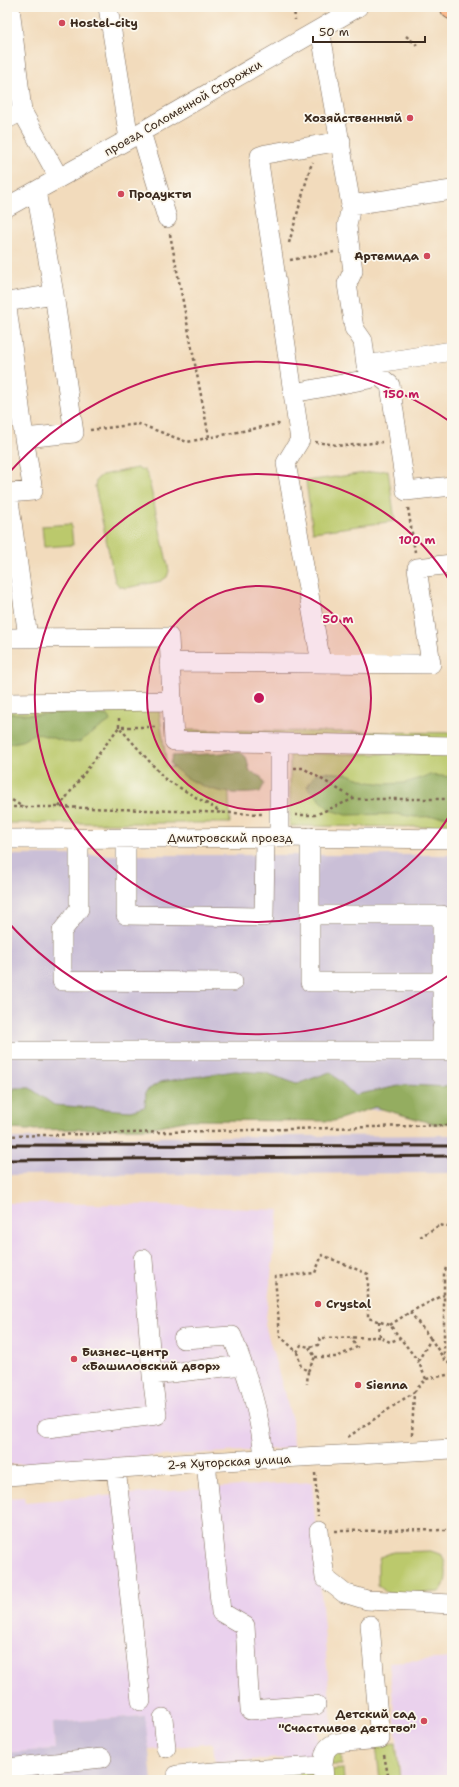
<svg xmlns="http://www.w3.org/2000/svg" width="459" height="1787" viewBox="0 0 459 1787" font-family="'Shantell Sans',sans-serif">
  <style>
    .built { fill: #ead1ed }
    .industrial { fill: #cabfd7 }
    .green { fill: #bbc96c; stroke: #7b7a45 }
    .forest { fill: #94ad60; stroke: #686c3f }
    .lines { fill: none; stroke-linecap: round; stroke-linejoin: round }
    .minor-casing { stroke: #7b6855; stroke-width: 20 }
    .major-casing { stroke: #7b6855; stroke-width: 24 }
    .path { stroke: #7b6855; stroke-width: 2.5; stroke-dasharray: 3 3; stroke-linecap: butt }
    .minor { stroke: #fff; stroke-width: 19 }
    .major { stroke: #fbbb8d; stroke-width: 22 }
    .rail { stroke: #3b2a1e; stroke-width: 3 }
    .ring { fill: none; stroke: #c2185b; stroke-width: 2 }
    .poi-dot { fill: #d1495b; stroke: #fbf7ec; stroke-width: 1.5 }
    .labels { text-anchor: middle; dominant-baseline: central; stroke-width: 3.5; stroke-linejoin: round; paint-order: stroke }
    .poi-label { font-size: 12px; font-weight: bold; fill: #3b2a1e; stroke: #fbf7ec; text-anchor: start }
    .street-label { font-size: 12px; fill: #3b2a1e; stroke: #fbf7ec }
    .centre { fill: #c2185b; stroke: #fbf7ec; stroke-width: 2 }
    .ring-label { font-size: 12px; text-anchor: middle; font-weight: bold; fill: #c2185b; stroke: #fbf7ec; stroke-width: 3.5; stroke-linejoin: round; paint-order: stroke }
  </style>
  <rect width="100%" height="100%" fill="#fbf7ec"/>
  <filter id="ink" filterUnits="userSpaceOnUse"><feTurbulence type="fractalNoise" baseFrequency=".025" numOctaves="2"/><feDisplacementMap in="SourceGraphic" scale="8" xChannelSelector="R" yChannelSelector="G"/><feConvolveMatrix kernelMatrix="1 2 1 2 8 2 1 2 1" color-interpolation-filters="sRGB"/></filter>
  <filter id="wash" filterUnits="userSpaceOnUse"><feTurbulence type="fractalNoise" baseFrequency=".012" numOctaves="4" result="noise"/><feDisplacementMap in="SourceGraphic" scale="16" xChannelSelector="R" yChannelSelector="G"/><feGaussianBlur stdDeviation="0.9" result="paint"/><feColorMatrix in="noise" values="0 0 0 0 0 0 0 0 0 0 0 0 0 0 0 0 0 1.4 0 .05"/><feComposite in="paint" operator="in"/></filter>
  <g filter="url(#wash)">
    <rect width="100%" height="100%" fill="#f2dbbc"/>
    <path class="built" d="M7,1203L161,1205L279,1210L265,1325L292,1420L293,1448L7,1465Z
      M312,1482L332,1727H317L319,1756L215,1762L213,1743L149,1750L144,1716L53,1723L55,1749L7,1753V1498L24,1497L25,1502L209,1488Z
      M452,1658V1780H401L389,1662Z"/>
    <path class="industrial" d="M7,855H452V1109L7,1113Z
      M452,1135V1173L7,1175V1138Z
      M145,1716L152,1780H7V1753L55,1749L53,1723Z"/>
    <path class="green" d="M137,468L144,470L148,476L169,571L167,577L161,581L126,588L119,586L115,581L95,487L96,480L102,475Z
      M388,470L395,521L313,532L306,481Z
      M71,524L73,545L44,547L42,526Z
      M7,710H159L167,767L228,771L230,823H7Z
      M177,730L452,733V741L178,737Z
      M290,754H452V827L290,826Z
      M431,1551L442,1555C447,1566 449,1583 439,1592L394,1594L387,1593L378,1585V1564L380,1557L393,1552Z
      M396,1743L400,1780H380L376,1745Z
      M341,1749L342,1765H329L327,1755Z
      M321,1768V1780H229Z
      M343,1769L344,1780H328L327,1770Z"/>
    <path class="forest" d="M78,711L108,716L110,721L79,742L71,743L35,733L22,741L7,744V713L38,715Z
      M240,752L246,757L250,772L261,777L264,784L260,792C226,797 194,788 170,764L172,756Z
      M324,772L347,774L369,782L385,784L405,783L430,775L452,777V816L415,817L396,814L346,815L330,810L307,787L315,774Z
      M235,1071L266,1073L297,1084L330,1072L354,1095L404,1085L452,1087V1123L434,1124L375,1107L334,1121L190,1120L148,1128L26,1130L11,1129L7,1114L14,1088H30L54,1105L130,1111L145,1107L146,1091L160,1082Z"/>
  </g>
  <g filter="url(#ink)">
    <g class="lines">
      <g class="minor-casing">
        <path id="minor" d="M10,7L22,111
          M108,7L129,139
          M320,29L351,205L452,190
          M7,119L22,111L59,178
          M141,132L167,218
          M351,205L347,226L353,271L347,284L354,328L363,341L366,365L452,351
          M7,207L129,139L358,7
          M7,302L54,294
          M7,307L24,438L33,491L8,493L28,637
          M366,365L390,385L406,491L452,486
          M293,393L369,379L373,371
          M24,438L74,433L54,294L36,191
          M7,638L169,637L174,741L452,746
          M169,662L431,664L417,568L452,564
          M321,663L286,463L300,440L259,163L260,156L266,154L341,141
          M7,703L172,701
          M279,837V743
          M7,839L279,837L452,839
          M79,839V909L62,931V981L233,982
          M126,839V915L264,917L265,838
          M310,915H442V982H310V837
          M442,982V1017
          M442,1028V1051
          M7,1051H452
          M183,1339L232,1336C248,1377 261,1415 264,1459
          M152,1375L243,1365
          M47,1428L157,1415L152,1375L143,1259
          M206,1462L221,1612L245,1626L250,1710L316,1705
          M116,1468L141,1701
          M7,1476L206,1462L452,1449
          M319,1531L325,1578L344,1593L367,1600L452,1604
          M163,1718L166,1748
          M323,1766C324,1755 324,1748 335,1743L380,1739L370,1625
          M7,1768L102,1758
          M177,1775L226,1771
          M226,1780V1771L323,1766L324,1780"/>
      </g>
      <g class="major-casing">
        <path id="major" d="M452,7V8"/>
      </g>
      <path class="path" d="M294,7L295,20
        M406,36L417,45
        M170,234L209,437
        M289,243L310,168L313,162
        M290,260L334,252
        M90,430L139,424L187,442L278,424L281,426
        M315,442L344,446L382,442
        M408,508L415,552
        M119,718V727H157
        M294,768H303L353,798
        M7,797L23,807
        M7,807H59L262,814
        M59,807L119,727L165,779L221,812
        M295,815H315L353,799H452
        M7,1136L452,1125
        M420,1237L440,1225L452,1228
        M452,1268H446L444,1273V1359L452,1365
        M410,1312L444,1295
        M379,1321L380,1337L390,1342L400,1338
        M390,1325L410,1312L431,1339
        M380,1337L320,1338L318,1345L309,1347L301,1345L297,1352L280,1336L275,1277L315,1273L322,1255L368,1274V1318L390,1325L418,1361L426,1379
        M297,1352L301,1367L308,1371L307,1384
        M315,1357H337L357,1347L351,1338
        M418,1361L431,1339L444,1359
        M308,1371L315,1357L309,1347
        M414,1392L426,1379L452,1374
        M348,1437L414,1392L412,1435
        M315,1473L318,1516
        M335,1531L452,1530
        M384,1755L389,1780"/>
      <use href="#minor" class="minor"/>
      <use href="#major" class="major"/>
      <path class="rail" d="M7,1145L452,1146
        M7,1160L452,1156"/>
    </g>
  </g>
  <circle cx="259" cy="698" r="112" fill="#c2185b" fill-opacity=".12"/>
  <g class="ring">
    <circle cx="259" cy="698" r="112"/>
    <path d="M451 813A224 224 0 1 1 451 583"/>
    <path d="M452 973A336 336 0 0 1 7 921M7 475A336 336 0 0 1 452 423"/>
  </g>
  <g class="poi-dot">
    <circle cx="62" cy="23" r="4"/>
    <circle cx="410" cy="118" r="4"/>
    <circle cx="121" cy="194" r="4"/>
    <circle cx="427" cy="256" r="4"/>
    <circle cx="318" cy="1304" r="4"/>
    <circle cx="74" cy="1359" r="4"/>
    <circle cx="358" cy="1385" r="4"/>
    <circle cx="424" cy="1721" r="4"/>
  </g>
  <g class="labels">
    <g class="poi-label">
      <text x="70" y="23">Hostel-city</text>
      <text x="402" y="118" text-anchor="end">Хозяйственный</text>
      <text x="129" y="194">Продукты</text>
      <text x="419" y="256" text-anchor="end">Артемида</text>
      <text x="326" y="1304">Crystal</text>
      <text x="82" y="1352">Бизнес-центр<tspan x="82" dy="14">«Башиловский двор»</tspan></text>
      <text x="366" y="1385">Sienna</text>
      <text x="416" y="1714" text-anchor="end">Детский сад<tspan x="416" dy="14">"Счастливое детство"</tspan></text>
    </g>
    <g class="street-label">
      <text transform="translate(183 108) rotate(-30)">проезд Соломенной Сторожки</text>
      <text x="230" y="838">Дмитровский проезд</text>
      <text transform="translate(229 1462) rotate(-3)">2-я Хуторская улица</text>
    </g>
  </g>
  <circle cx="259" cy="698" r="6" class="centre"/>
  <g class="ring-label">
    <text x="401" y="398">150 m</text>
    <text x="417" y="544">100 m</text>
    <text x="338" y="623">50 m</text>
  </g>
  <rect width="459" height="1787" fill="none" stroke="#fbf7ec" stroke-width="24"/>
  <path d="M313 36v6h112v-6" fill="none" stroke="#3b2a1e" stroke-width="2"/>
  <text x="319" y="36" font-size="12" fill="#3b2a1e" stroke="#fbf7ec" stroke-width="3" paint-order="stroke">50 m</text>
</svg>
